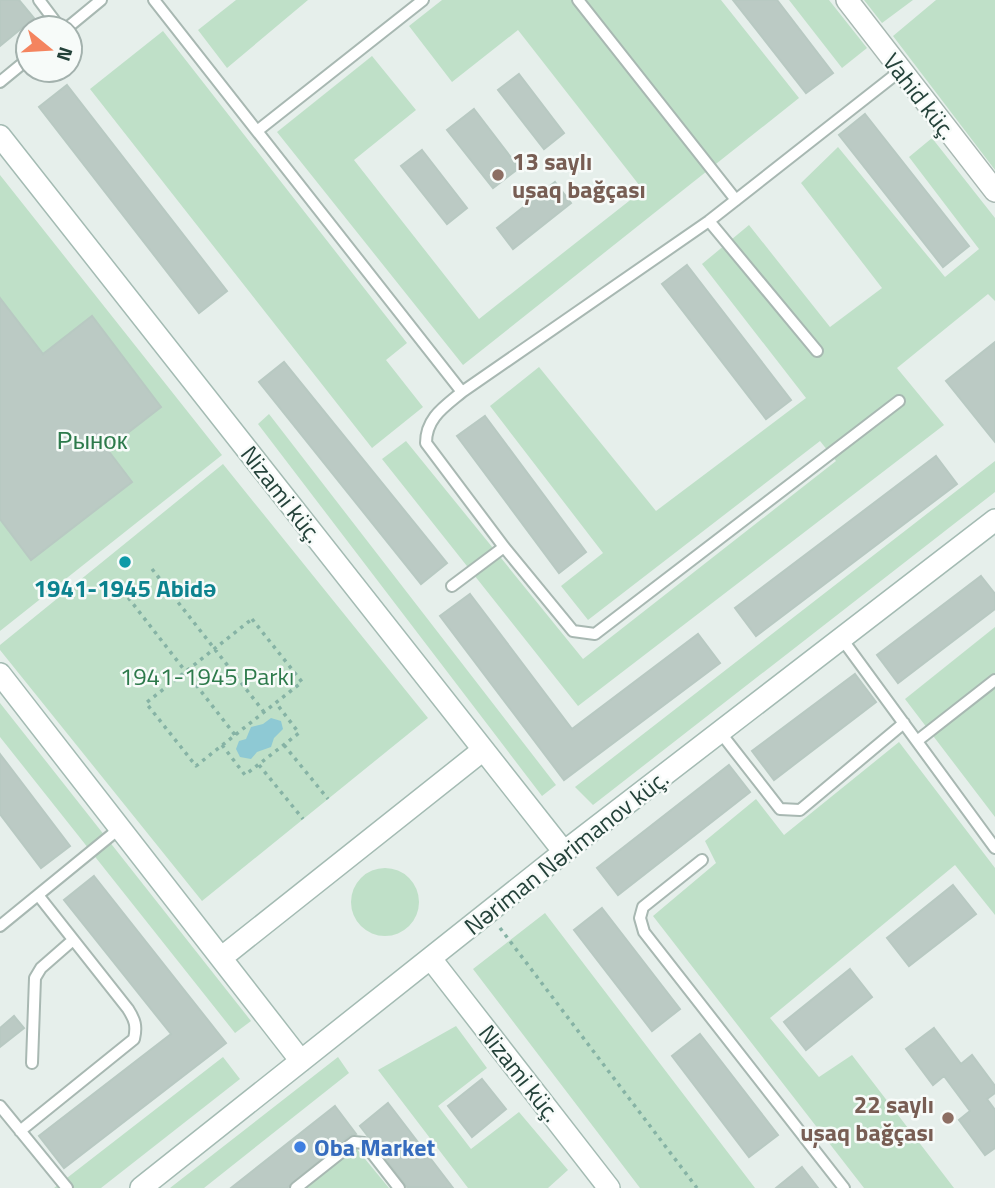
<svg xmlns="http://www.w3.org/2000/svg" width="995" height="1188" viewBox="0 0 995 1188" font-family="'Titillium Web',sans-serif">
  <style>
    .green { fill: #bfe0c8 }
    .water { fill: #8ec9d4 }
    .building { fill: #bbcac4; stroke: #b8c9c2; stroke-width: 2 }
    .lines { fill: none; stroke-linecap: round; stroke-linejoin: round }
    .lane-casing { stroke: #a8b8b2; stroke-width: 14 }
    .street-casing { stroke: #a8b8b2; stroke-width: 24 }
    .secondary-casing { stroke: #a4bbb3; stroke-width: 24 }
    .path { stroke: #86b3a5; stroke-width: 3.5; stroke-dasharray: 3.5 5; stroke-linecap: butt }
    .lane { stroke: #fff; stroke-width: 10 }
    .street { stroke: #fff; stroke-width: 21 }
    .secondary { stroke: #fff; stroke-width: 21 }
    .education-dot { fill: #8d6e63; stroke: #f7fbf9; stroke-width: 2.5 }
    .culture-dot { fill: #0f9aa8; stroke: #f7fbf9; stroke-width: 2.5 }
    .shop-dot { fill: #3f7fe0; stroke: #f7fbf9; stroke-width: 2.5 }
    .labels { text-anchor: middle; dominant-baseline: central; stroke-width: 5; stroke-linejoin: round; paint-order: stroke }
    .street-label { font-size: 24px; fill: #24423a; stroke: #f7fbf9 }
    .education-label { font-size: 24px; font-weight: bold; fill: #785e54; stroke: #f7fbf9; text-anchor: start }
    .park-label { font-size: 24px; fill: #2d7a4b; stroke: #f7fbf9 }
    .culture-label { font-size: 24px; font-weight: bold; fill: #0d838f; stroke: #f7fbf9 }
    .shop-label { font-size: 24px; font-weight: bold; fill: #366cbe; stroke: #f7fbf9; text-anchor: start }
  </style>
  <rect width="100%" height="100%" fill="#e6efeb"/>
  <path class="green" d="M236,0H308L227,68L198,30Z
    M442,0H721L799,98L463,365L277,132L372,56L416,110L354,160L479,319L643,190L518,30L452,82L409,26Z
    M789,0H829L867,48L842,68Z
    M864,0H913L882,23Z
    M936,0H995V170L893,36Z
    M163,31L407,343L386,360L423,407L372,448L90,89Z
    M932,138L995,218V301L988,294L897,368L944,425L578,706L382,459L406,441L583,659L836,461L820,441L588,620L561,586L603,553L490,406L539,367L656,511L806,398L702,264L749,225L830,327L882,288L801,183L838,147L945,277L979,249L909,157Z
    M0,175L222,455L0,631Z
    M269,414L556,785L542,796L258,424Z
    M995,461V492L593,805L575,787Z
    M223,464L428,718L202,901L0,650V645Z
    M995,627V817L905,699Z
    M0,703L251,1021L235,1033L0,737Z
    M899,742L995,868V915L955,865L770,1018L819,1077L852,1055L954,1188H864L653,916L716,863L705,841L756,799L784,835Z
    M351 902a34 34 0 1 1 68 0a34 34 0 1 1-68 0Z
    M545,913L755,1188H640L473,969Z
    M456,1026L487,1068L438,1106L471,1149L519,1112L568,1170L548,1188H468L378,1070Z
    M223,1057L240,1079L101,1188H54Z
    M338,1057L349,1073L204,1188H170Z
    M356,1148L389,1188H305Z"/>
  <path class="water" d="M271,718L281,721L283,729L274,738L271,747L257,752L251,759L240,757L236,749L239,741L246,739L251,727L263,724Z"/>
  <path class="building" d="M0,0H19L34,18L0,46Z
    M733,0H777L833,73L806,93Z
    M519,74L564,133L544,149L498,90Z
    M67,85L227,291L199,313L39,107Z
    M474,109L519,168L493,188L447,130Z
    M865,114L969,246L943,267L839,135Z
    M422,150L467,208L447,224L401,166Z
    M555,182L571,203L513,249L497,228Z
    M687,265L791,400L766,419L662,284Z
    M0,298L43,354L92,316L161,407L107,449L132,482L31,560L0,519Z
    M995,342V442L946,381Z
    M284,362L447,563L421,584L259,382Z
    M485,416L586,552L559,573L457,436Z
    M936,456L957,484L756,636L735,608Z
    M981,576L995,594V609L898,683L877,655Z
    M470,594L572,729L698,634L720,663L564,780L440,616Z
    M855,674L876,702L774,780L752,751Z
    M0,754L70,846L41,868L0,814Z
    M729,765L750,792L618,895L597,868Z
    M94,876L226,1043L64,1168L39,1136L171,1034L64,900Z
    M953,885L976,914L909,966L887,938Z
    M602,908L680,1009L652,1031L574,930Z
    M850,969L872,997L806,1050L784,1022Z
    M14,1016L24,1028L0,1047V1028Z
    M934,1028L961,1064L972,1055L995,1086V1093L987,1099L995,1110V1148L985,1155L959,1120L970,1111L944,1076L933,1085L906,1049Z
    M700,1034L778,1135L749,1157L672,1056Z
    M482,1079L506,1109L472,1137L448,1106Z
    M388,1103L453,1188L407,1187L360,1126Z
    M335,1106L356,1134L349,1136L287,1188H231Z
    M802,1167L818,1188H776Z"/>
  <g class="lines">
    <g class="lane-casing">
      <path id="lane" d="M39,0L60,28
        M154,0L462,392
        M578,0L736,200
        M67,28L101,0
        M0,82L28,59
        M257,131L423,0
        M709,221L817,351
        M899,401L595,634L573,631L504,547L426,443C426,418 444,407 462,392L709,221L900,71
        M452,586L504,547
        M842,639L995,848
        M720,732L780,809L800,810L904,723
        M917,741L995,680
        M702,860L643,907L640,918L644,932L844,1188
        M0,926L120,828
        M32,1063L35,978L41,968L73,940
        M0,1106L67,1188
        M20,1131L134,1039C137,1026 135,1020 128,1009L38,895
        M296,1188L354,1142L364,1143L399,1188"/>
    </g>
    <g class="street-casing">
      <path id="street" d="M847,0L995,191"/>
    </g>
    <g class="secondary-casing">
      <path id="secondary" d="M0,136L564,852
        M0,674L301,1061
        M221,958L483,750
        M431,959L609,1188
        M141,1188L564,852L995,520"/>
    </g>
    <path class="path" d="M152,569L264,712
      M123,591L235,735
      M252,619L302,682L196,766L146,703Z
      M222,745L245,775L299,733L276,703
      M284,745L328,799
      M259,765L303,819
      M500,928L697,1188"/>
    <use href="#lane" class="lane"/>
    <use href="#street" class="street"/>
    <use href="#secondary" class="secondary"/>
  </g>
  <g class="education-dot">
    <circle cx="498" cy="175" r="7"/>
    <circle cx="948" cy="1118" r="7"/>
  </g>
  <circle class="culture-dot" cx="125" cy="562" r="7"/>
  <circle class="shop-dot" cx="300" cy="1147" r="7"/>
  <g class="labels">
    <g class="street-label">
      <text transform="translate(920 96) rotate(52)">Vahid küç.</text>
      <text transform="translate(282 494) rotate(52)">Nizami küç.</text>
      <text transform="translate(566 852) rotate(-38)">Nəriman Nərimanov küç.</text>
      <text transform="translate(520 1073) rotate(52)">Nizami küç.</text>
    </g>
    <g class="education-label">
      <text x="512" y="161">13 saylı<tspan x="512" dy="28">uşaq bağçası</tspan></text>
      <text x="934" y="1104" text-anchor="end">22 saylı<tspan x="934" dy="28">uşaq bağçası</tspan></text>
    </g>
    <g class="park-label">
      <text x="92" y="440">Рынок</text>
      <text x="207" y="676">1941-1945 Parkı</text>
    </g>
    <g class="culture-label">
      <text x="125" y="588">1941-1945 Abidə</text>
    </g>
    <g class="shop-label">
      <text x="314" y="1147">Oba Market</text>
    </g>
  </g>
  <g transform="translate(49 49) rotate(108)"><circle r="33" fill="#f7fbf9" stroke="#a3b1ad" stroke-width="2"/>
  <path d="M0-5L12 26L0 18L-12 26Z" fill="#f4845f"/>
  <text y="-10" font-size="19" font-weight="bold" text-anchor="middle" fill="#24423a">N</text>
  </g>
</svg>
